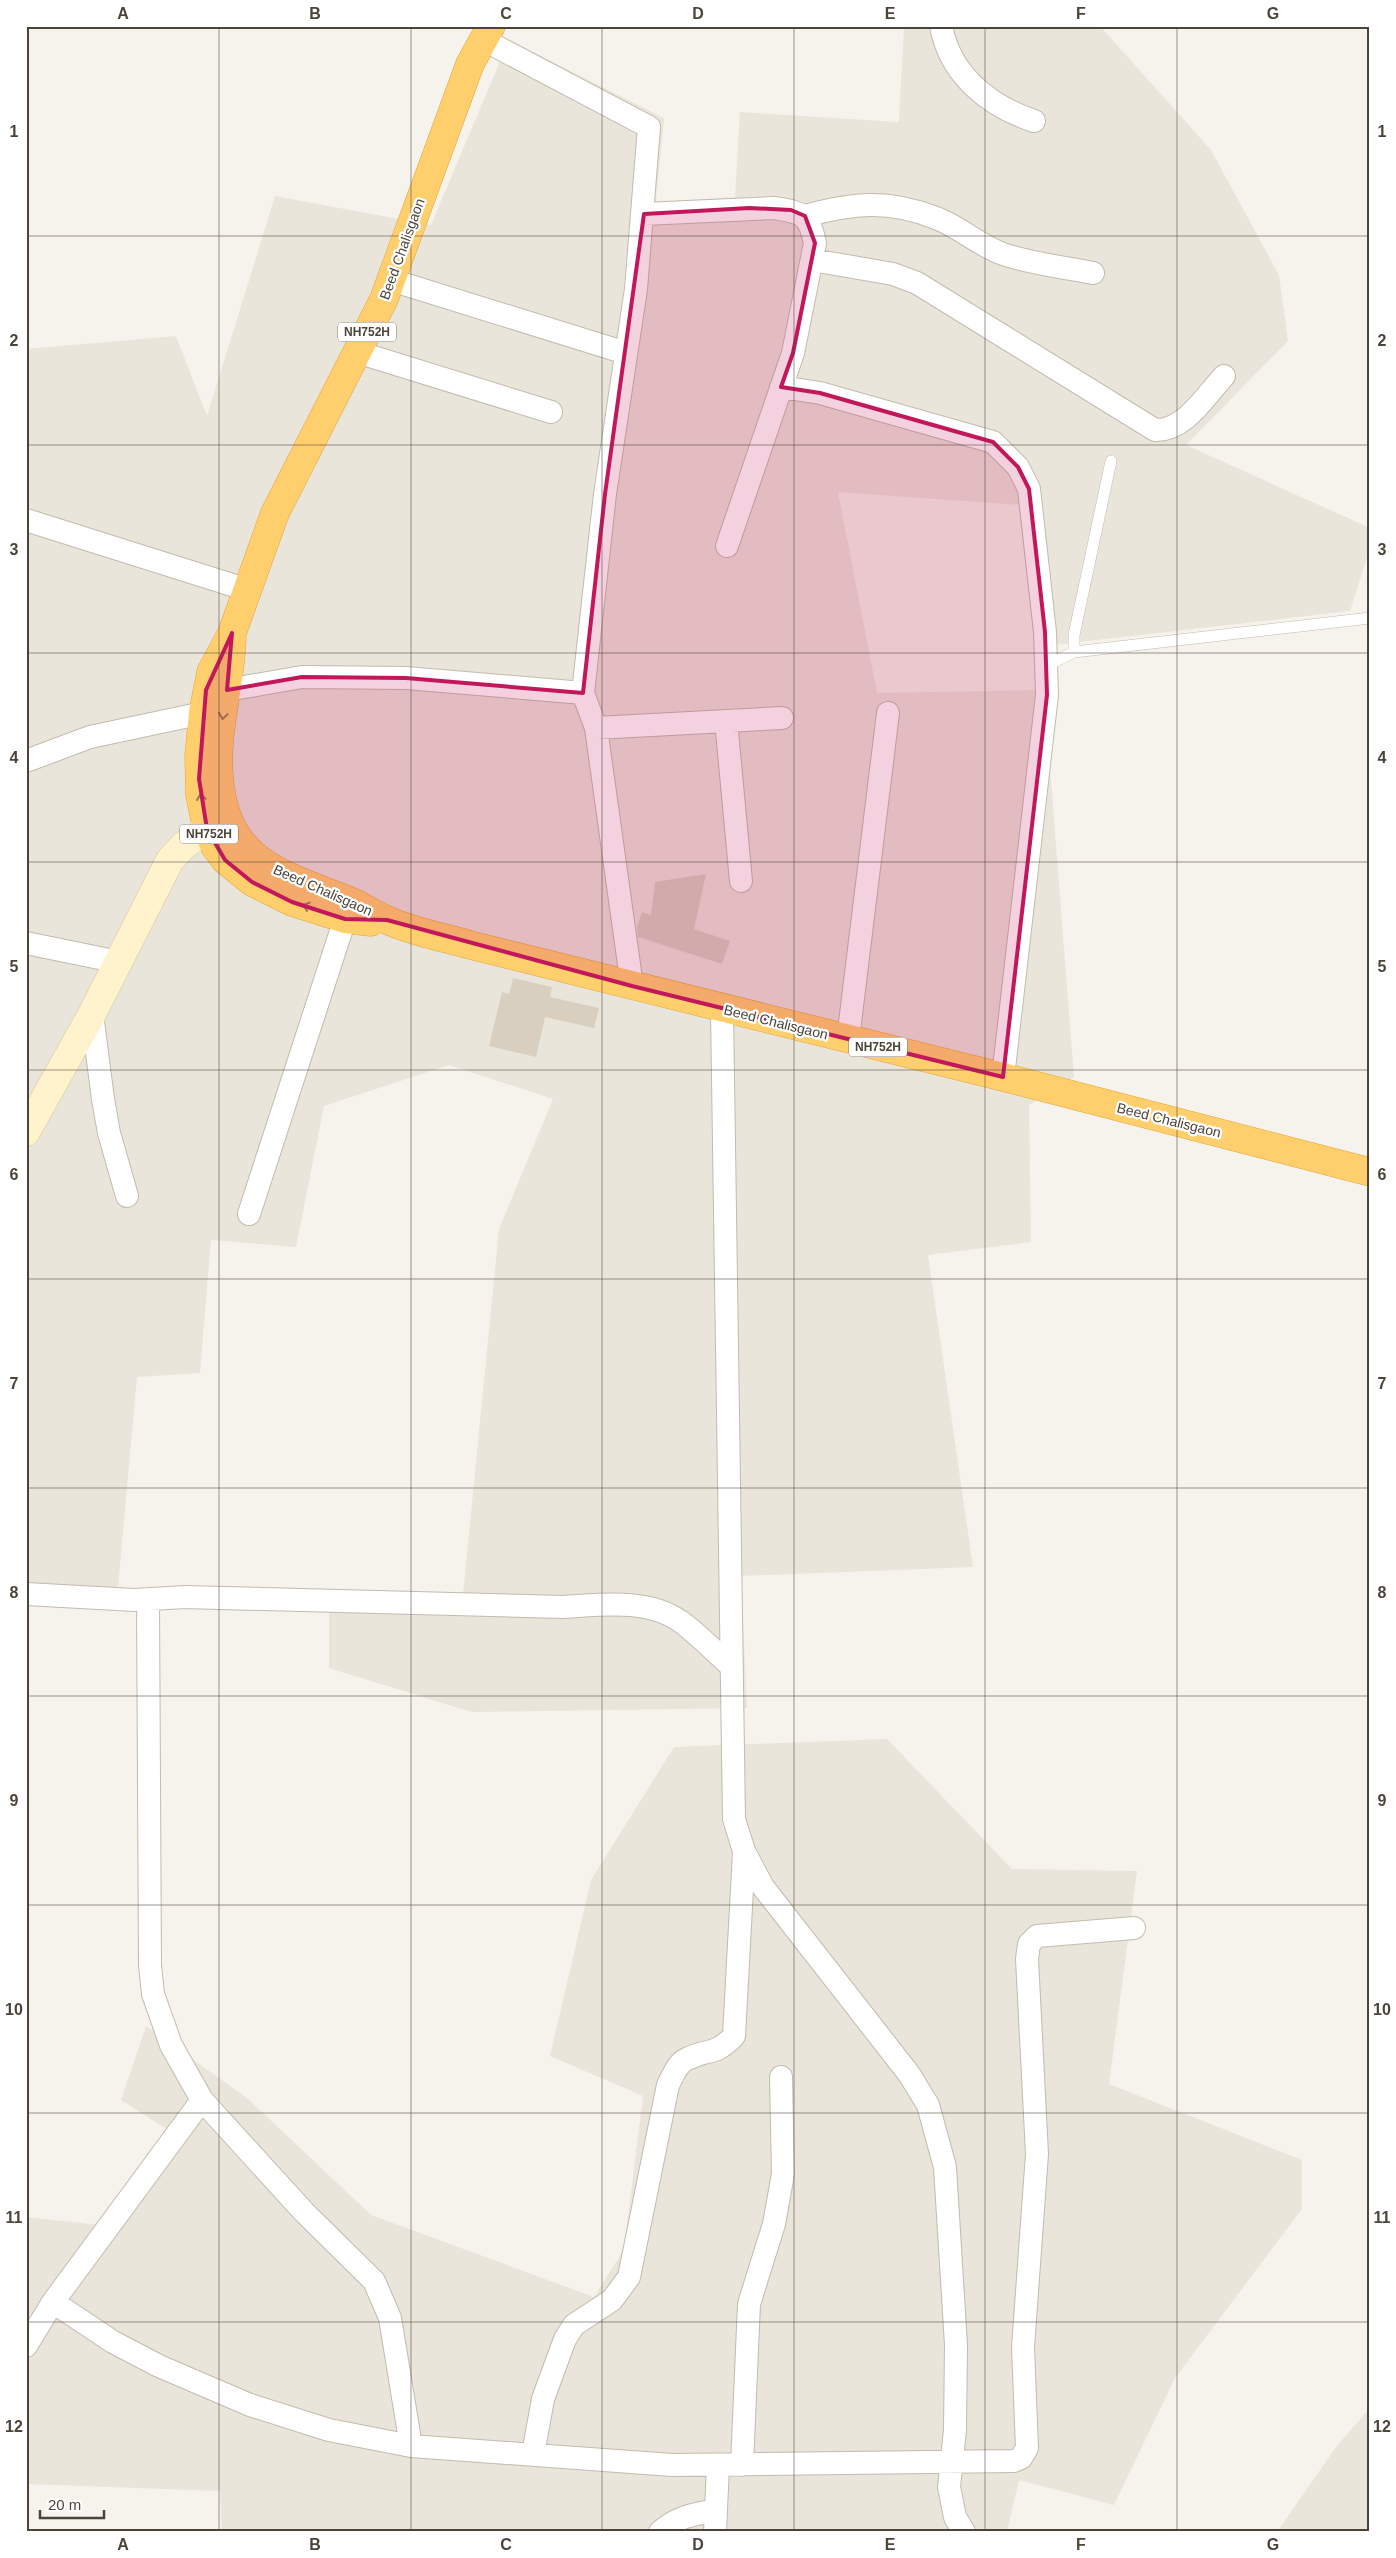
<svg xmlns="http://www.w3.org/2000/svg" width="1396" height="2558" viewBox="0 0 1396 2558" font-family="Arial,sans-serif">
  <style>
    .residential { fill: #eae5da }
    .building { fill: #d8cfc1 }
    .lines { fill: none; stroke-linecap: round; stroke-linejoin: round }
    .lane-casing { stroke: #c2bbae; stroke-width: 12 }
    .street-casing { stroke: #c2bbae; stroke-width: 24 }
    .secondary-casing { stroke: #d6c79b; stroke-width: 29 }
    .highway-casing { stroke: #e0a43c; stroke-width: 29 }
    .lane { stroke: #fff; stroke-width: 11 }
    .street { stroke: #fff; stroke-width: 22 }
    .secondary { stroke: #fff3cd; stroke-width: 28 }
    .highway { stroke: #ffcf6e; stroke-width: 28 }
    .oneway { stroke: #937c4e }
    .marked { fill: #c2185b; fill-opacity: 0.2; stroke: #c2185b; stroke-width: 4; stroke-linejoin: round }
    .grid { fill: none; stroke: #4b4439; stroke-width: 1; stroke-opacity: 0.55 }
    .labels { text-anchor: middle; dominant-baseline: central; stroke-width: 4.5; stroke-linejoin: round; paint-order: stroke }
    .shield { fill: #fff; stroke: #817c74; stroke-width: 1 }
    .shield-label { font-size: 12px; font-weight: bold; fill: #4b4439 }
    .street-label { font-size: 14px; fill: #4b4439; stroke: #fff }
    .neatline { fill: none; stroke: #4b4439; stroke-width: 2 }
    .grid-label { font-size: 16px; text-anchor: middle; font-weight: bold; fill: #4b4439 }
  </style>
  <rect width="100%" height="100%" fill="#f6f3ec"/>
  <path class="residential" d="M904,26H1100L1211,150L1279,275L1288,341L1186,445L1370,528V548L1350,611L1053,645L1035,506L838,492L877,693L1044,690L1074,1077L1029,1105L1031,1242L928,1255L973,1567L741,1576L747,1708L472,1712L329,1668V1596L463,1594L499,1229L553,1099L449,1065L324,1106L296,1247L211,1240L200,1373L137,1377L117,1599L26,1598V349L176,336L207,416L275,196L431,225L509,40L664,118L656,202L735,197L740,112L899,122Z
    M887,1739L1012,1869L1137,1871L1109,2084L1302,2160V2209L1175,2378L1114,2505L1019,2480L1007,2532H222L220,2491L26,2484V2217L109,2226L168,2130L121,2100L146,2026L247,2098L371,2215L594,2297L624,2249L643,2096L550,2056L591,1880L674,1747Z
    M1370,2408V2532H1277L1336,2447Z"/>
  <path class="building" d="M706,874L694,929L730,941L722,964L638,937L637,927L642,912L651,915L655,882Z
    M513,978L552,987L550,997L599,1008L594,1028L545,1017L536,1057L489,1046L502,992L509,994Z"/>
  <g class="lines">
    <g class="lane-casing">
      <path id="lane" d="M1074,652V635L1111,461
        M1046,666L1074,652L1370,618"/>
    </g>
    <g class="street-casing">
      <path id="street" d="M941,26C950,75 989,106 1034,121
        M484,40L649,127L636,289L605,494L583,693L596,728L632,986
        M644,214L774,208C803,212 809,215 815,243L793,353L727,546
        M805,216C853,203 888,199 936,218C960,227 978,245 1003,254C1031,264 1064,267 1093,273
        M812,260L893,274L917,283L1155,430C1185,431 1206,395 1224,376
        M391,280L626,353
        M357,352L551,412
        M781,387L820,393L993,442L1018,467L1029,489L1045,632L1047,695L1003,1077
        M26,520L248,590
        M227,690L302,677L406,678L583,693
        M726,721L741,881
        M596,728L782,718
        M26,761L90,737L203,713
        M26,943L119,962
        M722,1009L734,1819L744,1851L763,1887L909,2074L928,2105L945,2167L956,2345L955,2430L949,2487L955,2517L964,2532
        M92,1014L103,1099L109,1133L127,1196
        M848,1039L888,713
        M249,1214L345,919
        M26,1594L134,1600L185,1597L563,1607C601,1605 646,1598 680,1621C698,1634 715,1652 732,1667
        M148,1600L150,1965L153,1994L171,2045L202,2100L304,2212L374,2281L390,2318L411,2446
        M53,2302L113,2342L159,2366L250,2405L329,2430L411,2446L672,2465L1014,2461L1021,2458L1027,2448L1023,2347L1037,2154L1027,1959L1029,1944L1037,1936L1134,1928
        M26,2346L53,2302L202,2100
        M533,2454L543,2399L565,2339L574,2325L612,2300L629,2277L668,2085C673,2076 677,2063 687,2059C708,2048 714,2057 734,2036L744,1852
        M742,2465L749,2304L774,2224L783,2174L781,2077
        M660,2532C677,2517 694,2514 716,2510
        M715,2532L718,2465"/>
    </g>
    <g class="secondary-casing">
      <path id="secondary" d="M26,1132L92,1014L170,860L183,846L207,829"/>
    </g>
    <g class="highway-casing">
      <path id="highway" d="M232,633C232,681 215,728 219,776C225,861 279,873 347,900C361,905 373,914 387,920C413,932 443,937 470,945L1003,1077L1370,1172
        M371,922L345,919L292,902L252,882L225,860L214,845L207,829L200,795L199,756L203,713L211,672L232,633L275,513L384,299L470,64L491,26"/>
    </g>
    <use href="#lane" class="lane"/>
    <use href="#street" class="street"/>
    <use href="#secondary" class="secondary"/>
    <use href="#highway" class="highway"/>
  </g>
  <defs><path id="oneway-chevron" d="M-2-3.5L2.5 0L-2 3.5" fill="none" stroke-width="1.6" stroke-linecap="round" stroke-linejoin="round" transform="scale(1.25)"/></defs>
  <g class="oneway">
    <use href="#oneway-chevron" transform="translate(223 716) rotate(98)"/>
    <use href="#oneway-chevron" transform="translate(201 797) rotate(-98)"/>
    <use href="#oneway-chevron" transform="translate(306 906) rotate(-162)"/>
  </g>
  <path class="marked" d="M749,208L791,210L805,216L815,243L793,353L781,387L820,393L993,442L1018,467L1029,489L1045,632L1047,695L1003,1077L632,986L387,920L345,919L292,902L252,882L225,860L207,829L199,779L206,690L232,633L227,690L302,677L406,678L583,693L605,494L644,214Z"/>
  <path class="grid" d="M219,26V2532M411,26V2532M602,26V2532M794,26V2532M985,26V2532M1177,26V2532M26,236H1370M26,445H1370M26,653H1370M26,862H1370M26,1070H1370M26,1279H1370M26,1488H1370M26,1696H1370M26,1905H1370M26,2113H1370M26,2322H1370"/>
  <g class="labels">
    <g class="shield">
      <rect x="338" y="322.5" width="58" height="19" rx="4"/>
      <rect x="180" y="824.5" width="58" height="19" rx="4"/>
      <rect x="849" y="1037.5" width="58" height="19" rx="4"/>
    </g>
    <g class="shield-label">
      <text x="367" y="332">NH752H</text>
      <text x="209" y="834">NH752H</text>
      <text x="878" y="1047">NH752H</text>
    </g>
    <g class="street-label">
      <text transform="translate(402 249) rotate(-70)">Beed Chalisgaon</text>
      <text transform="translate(323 890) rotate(24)">Beed Chalisgaon</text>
      <text transform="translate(776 1022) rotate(14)">Beed Chalisgaon</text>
      <text transform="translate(1169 1120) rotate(14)">Beed Chalisgaon</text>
    </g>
  </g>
  <rect width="1396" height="2558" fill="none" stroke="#ffffff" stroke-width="55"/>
  <path d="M40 2510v8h64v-8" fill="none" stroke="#4b4439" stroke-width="2.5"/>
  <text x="48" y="2510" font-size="15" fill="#4b4439" stroke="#ffffff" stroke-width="4" paint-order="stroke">20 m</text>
  <rect x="28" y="28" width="1340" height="2502" class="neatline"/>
  <g class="grid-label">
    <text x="123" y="19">A</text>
    <text x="315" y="19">B</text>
    <text x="506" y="19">C</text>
    <text x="698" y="19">D</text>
    <text x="890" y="19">E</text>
    <text x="1081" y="19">F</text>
    <text x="1273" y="19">G</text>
    <text x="14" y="137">1</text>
    <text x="1382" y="137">1</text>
    <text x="14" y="346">2</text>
    <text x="1382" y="346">2</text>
    <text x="14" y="555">3</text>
    <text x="1382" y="555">3</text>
    <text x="14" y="763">4</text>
    <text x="1382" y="763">4</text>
    <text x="14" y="972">5</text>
    <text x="1382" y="972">5</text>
    <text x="14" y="1180">6</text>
    <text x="1382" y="1180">6</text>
    <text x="14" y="1389">7</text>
    <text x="1382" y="1389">7</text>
    <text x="14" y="1598">8</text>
    <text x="1382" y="1598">8</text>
    <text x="14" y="1806">9</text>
    <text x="1382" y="1806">9</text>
    <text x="14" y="2015">10</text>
    <text x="1382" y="2015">10</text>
    <text x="14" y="2223">11</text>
    <text x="1382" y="2223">11</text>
    <text x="14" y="2432">12</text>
    <text x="1382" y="2432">12</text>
    <text x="123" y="2550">A</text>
    <text x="315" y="2550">B</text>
    <text x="506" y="2550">C</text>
    <text x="698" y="2550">D</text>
    <text x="890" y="2550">E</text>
    <text x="1081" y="2550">F</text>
    <text x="1273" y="2550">G</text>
  </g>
</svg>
